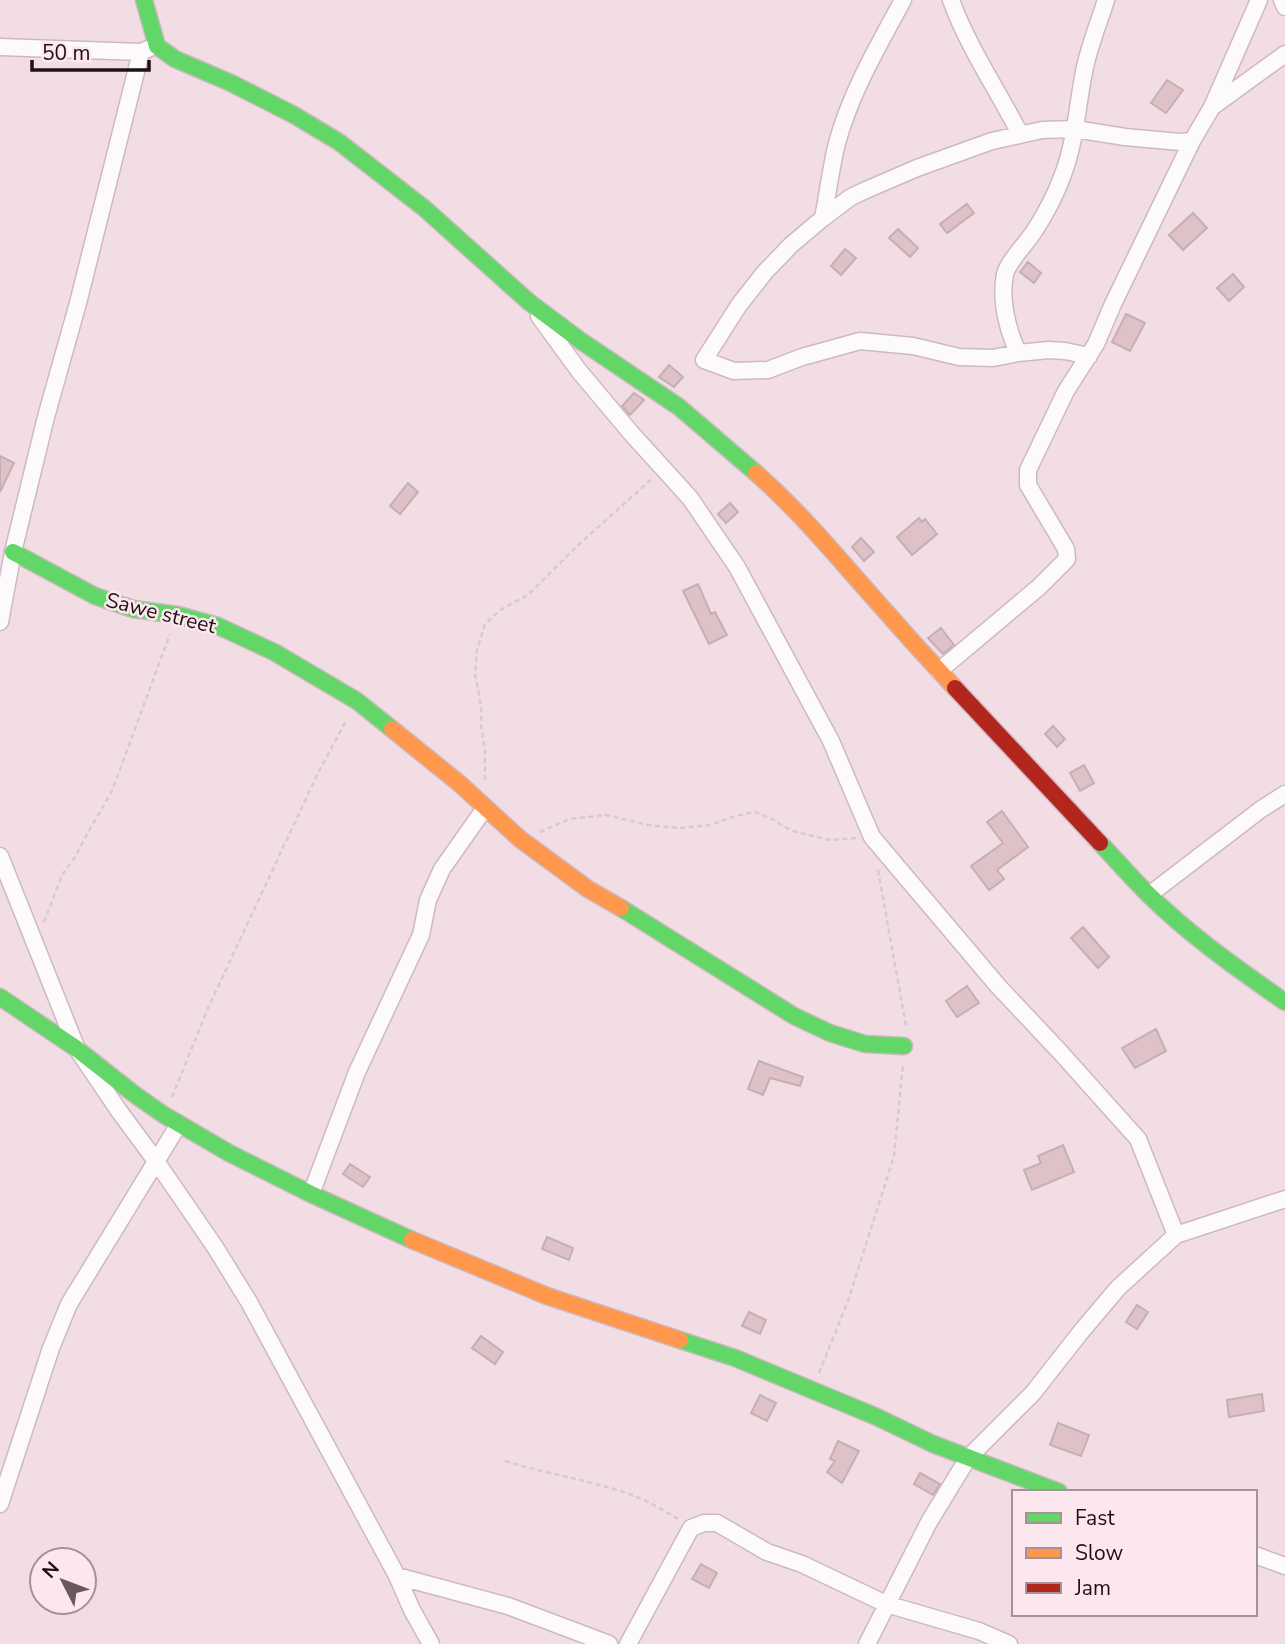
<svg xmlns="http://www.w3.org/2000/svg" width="1285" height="1644" viewBox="0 0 1285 1644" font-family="'Nunito Sans',sans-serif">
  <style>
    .building { fill: #dec2c7; stroke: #c4b0b4; stroke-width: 2 }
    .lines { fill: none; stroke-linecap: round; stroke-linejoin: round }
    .street-casing { stroke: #cdb9c0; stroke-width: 19 }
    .fast-casing { stroke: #cdb9c0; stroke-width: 19 }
    .slow-casing { stroke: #cdb9c0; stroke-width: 19 }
    .jam-casing { stroke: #cdb9c0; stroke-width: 19 }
    .path { stroke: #d2ccce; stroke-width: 2.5; stroke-dasharray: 5 3.5; stroke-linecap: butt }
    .street { stroke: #fdfafb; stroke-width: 16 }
    .fast { stroke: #63d668; stroke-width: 16 }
    .slow { stroke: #ff974d; stroke-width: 16 }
    .jam { stroke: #b3261e; stroke-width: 16 }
    .labels { text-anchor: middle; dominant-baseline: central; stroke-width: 5; stroke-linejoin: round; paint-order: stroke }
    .street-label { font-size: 21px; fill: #200f16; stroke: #fde7ee }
  </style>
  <rect width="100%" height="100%" fill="#f3dde5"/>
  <path class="building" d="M1167,80L1183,90L1166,113L1151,103Z
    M967,204L974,213L947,233L940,224Z
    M1193,213L1207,228L1183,250L1169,235Z
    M898,229L918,248L910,257L889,238Z
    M845,249L856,258L841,275L831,266Z
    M1028,262L1041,273L1034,283L1020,272Z
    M1233,274L1244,287L1229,301L1217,288Z
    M1126,314L1145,323L1130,351L1112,342Z
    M669,365L683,377L674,387L659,377Z
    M634,393L644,400L630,415L622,406Z
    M0,456L14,463L0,492Z
    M408,483L418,492L400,514L390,506Z
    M730,503L738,512L726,523L718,514Z
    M919,518L922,522L925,519L937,534L912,555L897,537Z
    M861,538L874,552L864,561L852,547Z
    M698,584L711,614L715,612L727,635L709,644L683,591Z
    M941,628L954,645L943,654L928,638Z
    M1053,726L1065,739L1057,747L1045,734Z
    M1084,765L1094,783L1080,791L1070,773Z
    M1002,811L1028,847L997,870L1004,879L989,890L971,866L1003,843L987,822Z
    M1083,927L1109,957L1098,968L1071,938Z
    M967,986L979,1003L957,1017L946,1001Z
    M1156,1029L1166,1051L1135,1068L1122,1048Z
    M759,1061L803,1077L800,1086L770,1078L763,1095L748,1089Z
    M1063,1145L1074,1172L1032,1190L1024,1170L1041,1163L1038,1156Z
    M350,1164L370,1177L363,1187L343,1174Z
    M547,1237L573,1248L569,1260L542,1249Z
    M1137,1305L1148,1312L1137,1329L1126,1322Z
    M749,1312L766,1320L760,1334L742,1326Z
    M481,1336L503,1352L495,1364L472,1348Z
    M1262,1394L1264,1411L1229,1417L1227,1400Z
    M760,1395L776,1403L767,1421L751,1413Z
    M1058,1423L1089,1435L1081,1456L1050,1445Z
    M838,1441L859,1451L842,1483L827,1472L835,1461L830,1459Z
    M920,1473L940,1484L933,1495L914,1484Z
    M701,1564L717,1573L709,1588L692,1579Z"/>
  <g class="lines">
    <g class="street-casing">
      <path id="street" d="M951,0C968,47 997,89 1020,134
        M1282,0L1285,7
        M0,47L141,52L148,49
        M1212,107L1285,54
        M823,218C828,193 831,167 837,143C851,92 878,46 903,0
        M539,316L579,371L631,433L690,498L737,567L831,741L872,837L998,986L1061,1053L1138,1139L1176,1235
        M1018,353C1008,330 1000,300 1005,274C1009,260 1027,243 1035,230C1046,213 1055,196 1062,177C1076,142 1077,104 1085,67C1090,44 1099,22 1106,0
        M1089,356L1065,351L1049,350L1018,353L993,358L959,357L913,346L860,341L802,357L768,370L734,371L704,360L739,305L765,272L791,245L823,218L851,197L866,190L917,168L992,141L1042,130L1075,129L1125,137L1180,142L1192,141
        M0,622L13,552L46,417L78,303L141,52
        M939,671L1039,587L1067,559L1066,549L1028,485V470L1066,391L1096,344L1113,304L1192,141L1212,107L1259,0
        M0,856L77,1049L119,1111L156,1161L215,1247L249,1302L397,1576L412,1610L431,1644
        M1149,895L1260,810L1285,794
        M311,1194L357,1072L421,935L428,900L442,869L485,808
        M0,1504L51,1348L69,1304L179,1124
        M1255,1555L1285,1566
        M397,1576L508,1606L609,1644
        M628,1644L691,1528L704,1523H717L767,1552L802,1564L886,1604L979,1631L1009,1644
        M867,1644L929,1522L968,1458L1033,1393L1080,1333L1118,1288L1176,1235L1285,1199"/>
    </g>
    <g class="fast-casing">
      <path id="fast" d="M144,0L157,46L175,59L231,83L294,115L339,142L424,208L529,302L581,341L679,407L756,473
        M13,552L95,596L133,609L178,615L218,626L274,652L357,701L392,729
        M1100,843C1116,860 1132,878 1148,894C1189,935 1238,969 1285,1002
        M621,908L794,1016L830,1033L865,1044L904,1046
        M0,997L77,1049L134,1094L164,1115L229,1153L311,1194L412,1240
        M680,1340L735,1358L877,1417L933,1444L1059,1492"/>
    </g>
    <g class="slow-casing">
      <path id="slow" d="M756,473C799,511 833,552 871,595C899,627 927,658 955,688
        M392,729L460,784L520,839L588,889L621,908
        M412,1240L547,1296L680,1340"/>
    </g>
    <g class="jam-casing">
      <path id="jam" d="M955,688L1100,843"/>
    </g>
    <path class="path" d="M485,780V750L481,725V705L475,674L477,650L485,624L499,611L529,594L577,546L653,478
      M540,832L570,819L606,815L648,825L679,828L711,825L735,816L755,812L770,818L792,831L830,840L857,838
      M878,870L906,1026
      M44,922L62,875L75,857L86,836L112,791L170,634
      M172,1097L208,1008L317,775L347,719
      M819,1373L848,1301L894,1156L903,1064
      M505,1461C547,1474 590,1480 632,1495C649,1501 664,1511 680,1520"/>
    <use href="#street" class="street"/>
    <use href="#fast" class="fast"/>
    <use href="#slow" class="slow"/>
    <use href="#jam" class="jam"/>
  </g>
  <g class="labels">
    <g class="street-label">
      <text transform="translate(161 613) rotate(14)">Sawe street</text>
    </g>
  </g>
  <rect x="1012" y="1490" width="245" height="126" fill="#fde7ee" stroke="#a59198" stroke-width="2"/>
  <rect x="1026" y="1513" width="35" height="10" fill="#63d668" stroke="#a59198" stroke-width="2"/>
  <text x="1075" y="1525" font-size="21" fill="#200f16">Fast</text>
  <rect x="1026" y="1548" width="35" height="10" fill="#ff974d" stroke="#a59198" stroke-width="2"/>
  <text x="1075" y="1560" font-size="21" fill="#200f16">Slow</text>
  <rect x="1026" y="1583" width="35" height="10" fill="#b3261e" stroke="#a59198" stroke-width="2"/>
  <text x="1075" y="1595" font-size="21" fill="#200f16">Jam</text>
  <g transform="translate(63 1581) rotate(312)"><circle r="33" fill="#fde7ee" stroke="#a59198" stroke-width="2"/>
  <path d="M0-5L12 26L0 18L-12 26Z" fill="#6a575e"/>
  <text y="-10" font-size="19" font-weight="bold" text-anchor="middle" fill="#200f16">N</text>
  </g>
  <path d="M32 60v10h117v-10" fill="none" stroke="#200f16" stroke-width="3.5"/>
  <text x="42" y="60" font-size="21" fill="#200f16" stroke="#fde7ee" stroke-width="5" paint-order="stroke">50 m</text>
</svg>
